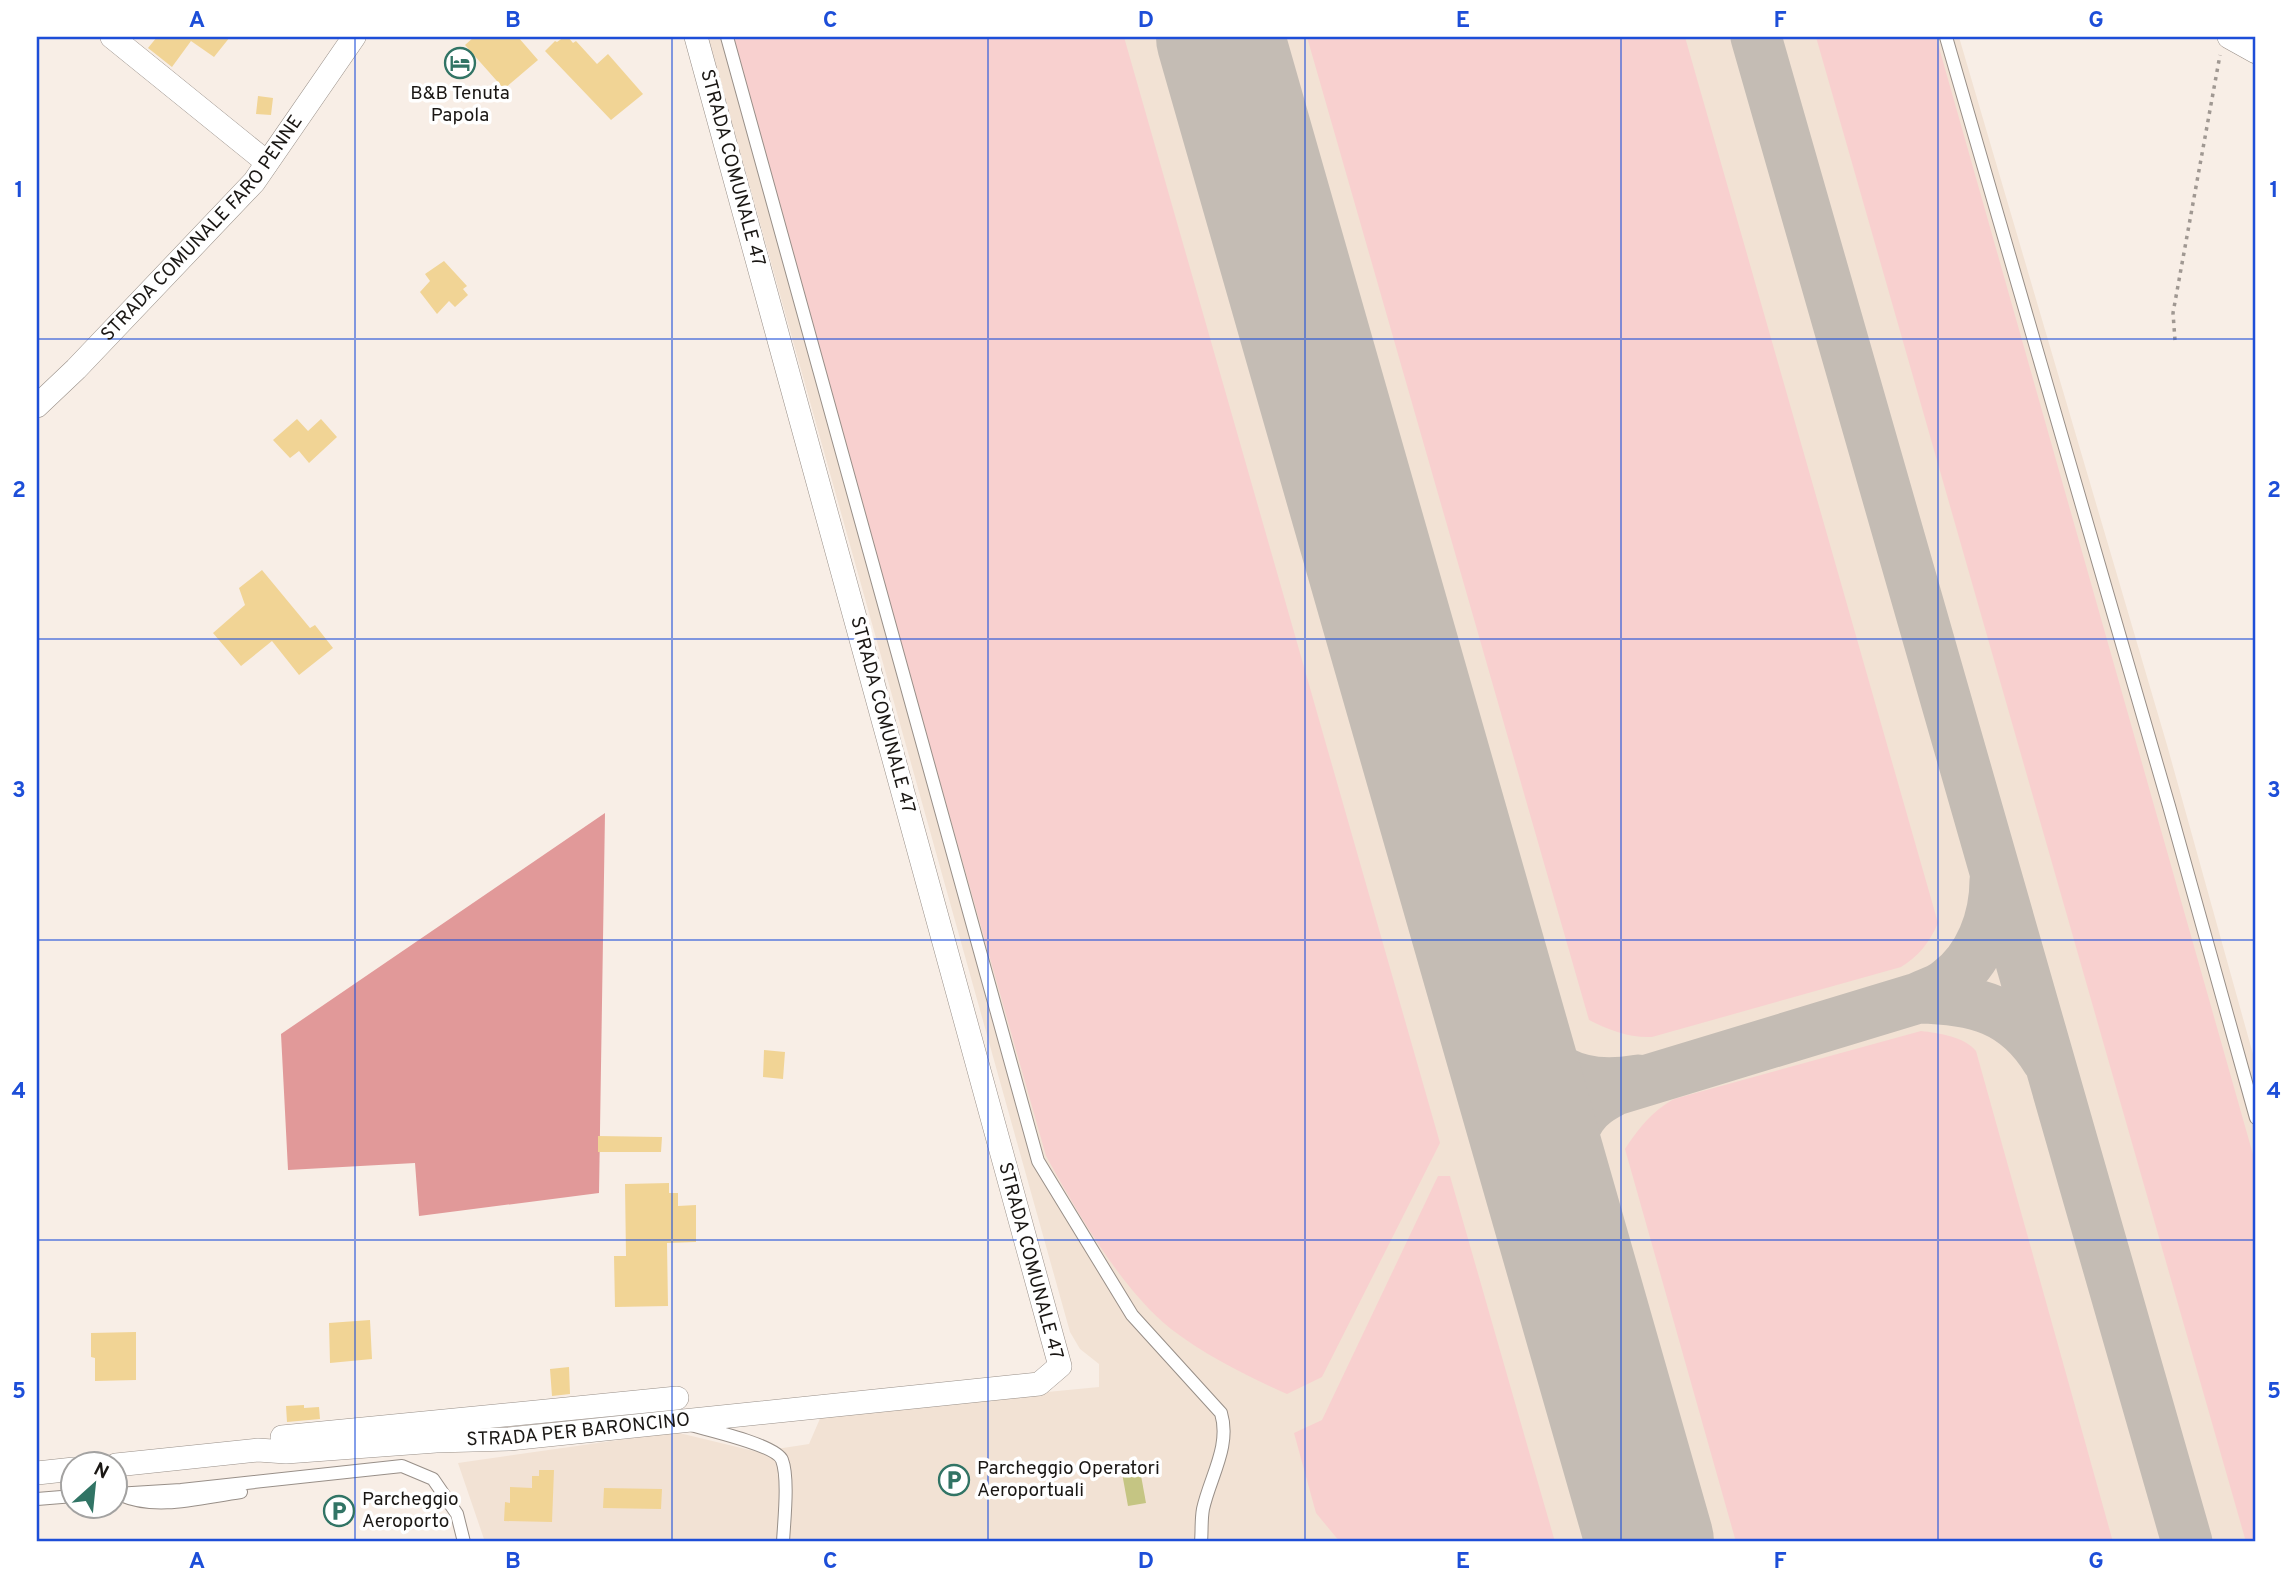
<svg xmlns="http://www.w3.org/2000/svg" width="2293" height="1579" viewBox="0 0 2293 1579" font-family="Overpass,sans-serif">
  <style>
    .built { fill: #f2e2d4 }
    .green { fill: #f8d0cf }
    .forest { fill: #e19999 }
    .water { fill: #c5c583 }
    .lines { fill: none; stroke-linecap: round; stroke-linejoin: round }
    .taxiway { stroke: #c4bcb4; stroke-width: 51 }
    .runway { stroke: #c4bcb4; stroke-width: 128 }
    .building { fill: #f1d495 }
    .service-casing { stroke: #988f88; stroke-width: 14 }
    .minor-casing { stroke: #988f88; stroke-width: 24 }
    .path { stroke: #a09892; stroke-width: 3.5; stroke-dasharray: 3.5 5; stroke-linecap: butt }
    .service { stroke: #fff; stroke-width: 12 }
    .minor { stroke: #fff; stroke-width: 23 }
    .grid { fill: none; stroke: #1d4ed8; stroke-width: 2; stroke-opacity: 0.55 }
    .labels { text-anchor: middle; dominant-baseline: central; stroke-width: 7; stroke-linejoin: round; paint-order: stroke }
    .poi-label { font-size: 19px; fill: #1a1714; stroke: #fff; text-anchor: start }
    .street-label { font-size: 19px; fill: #1a1714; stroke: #fff }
    .neatline { fill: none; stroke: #1d4ed8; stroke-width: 2.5 }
    .grid-label { font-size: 23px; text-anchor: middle; font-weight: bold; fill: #1d4ed8 }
  </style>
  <rect width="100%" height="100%" fill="#f8eee6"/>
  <path class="built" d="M708,37H1959L2167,745L2256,1065V1542H485L458,1463L675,1432L758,1452L809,1444L822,1414L1099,1387V1364L1080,1349L1070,1332Z"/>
  <path class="green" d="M729,37H1124L1440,1143L1322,1377L1287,1394C1247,1376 1206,1356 1171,1329C1121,1289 1077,1212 1046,1156Z
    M1307,37H1685L1938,923C1929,943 1919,956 1901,967L1652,1037C1629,1038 1609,1030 1589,1020Z
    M1816,37H1936L2256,1165V1542H2246Z
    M1921,1031C1939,1033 1965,1037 1976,1051L2113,1542H1736L1625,1149C1639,1128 1651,1112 1674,1099Z
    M1438,1176H1450L1555,1542H1340L1316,1513L1294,1433L1322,1420Z"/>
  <path class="forest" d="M605,813L599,1193L419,1216L415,1163L288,1170L281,1034Z"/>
  <path class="water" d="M1140,1470L1146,1503L1128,1506L1122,1473Z"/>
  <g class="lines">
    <path class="taxiway" d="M1756,37L2187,1542
      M1483,960C1520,1032 1542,1097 1638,1080
      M1918,998C1928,993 1940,990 1948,983C1980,960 1995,918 1995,880
      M1567,1252C1563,1209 1556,1156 1581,1117C1589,1104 1602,1097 1615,1090L1918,998C1975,999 2016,1009 2047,1060"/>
    <path class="runway" d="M1220,37L1650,1542"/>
  </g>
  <path class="building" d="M157,37H230L214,57L191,41L172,67L148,48Z
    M474,37H518L538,60L504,89L465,45Z
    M564,37H568L573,43L576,41L597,64L608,54L643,94L611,120L545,51L555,41L557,42Z
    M258,96L273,98L271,115L256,114Z
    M444,261L467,286L463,289L468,295L455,307L449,301L437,314L420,292L430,281L425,274Z
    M297,419L308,431L321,419L337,437L309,463L299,451L290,458L273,440Z
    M262,570L310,628L315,625L333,648L299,675L272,641L241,666L213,633L245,605L239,588Z
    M764,1050L785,1052L783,1079L763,1077Z
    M598,1136L662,1137L661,1152H598Z
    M669,1183V1193H678V1206L696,1205V1242L667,1243L668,1306L615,1307L614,1256H626L625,1184Z
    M370,1320L372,1359L330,1363L329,1323Z
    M136,1332V1380L95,1381V1358L91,1357V1333Z
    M569,1367L570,1394L552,1396L550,1369Z
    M304,1405V1408L319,1407L320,1419L287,1422L286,1406Z
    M539,1470H554L552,1522L504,1521L505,1502L510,1503V1487L532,1488V1476H539Z
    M604,1488L662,1489L661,1509L603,1508Z"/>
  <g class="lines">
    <g class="service-casing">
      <path id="service" d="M727,37L1038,1161L1132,1315L1221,1413C1231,1446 1210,1477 1203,1509C1201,1520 1202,1531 1201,1542
        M1946,37L2169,806L2256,1118
        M691,1425C708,1430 776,1445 782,1460C789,1478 784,1522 783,1542
        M116,1494L181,1490L402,1466L433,1479L457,1514L464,1542
        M121,1495C157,1511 203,1497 241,1492
        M37,1499L74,1496"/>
    </g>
    <g class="minor-casing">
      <g id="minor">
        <path d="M112,37L259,156L266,164"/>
        <path d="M2229,37L2256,52"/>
        <path id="s1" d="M37,406L76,369L254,182L354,37"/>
        <path d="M282,1437L677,1398"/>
        <path id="s2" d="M116,1465L258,1450L286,1452L436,1441L509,1439L1039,1384L1060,1366L696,37"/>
        <path d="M37,1473L74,1469"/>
      </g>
    </g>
    <path class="path" d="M2175,340L2173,313L2220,55"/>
    <use href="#service" class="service"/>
    <use href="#minor" class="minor"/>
  </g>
  <path class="grid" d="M355,37V1542M672,37V1542M988,37V1542M1305,37V1542M1621,37V1542M1938,37V1542M37,339H2256M37,639H2256M37,940H2256M37,1240H2256"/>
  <defs>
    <g id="hotel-ring" transform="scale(1.575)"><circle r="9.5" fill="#fff" stroke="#317465" stroke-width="1.5"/><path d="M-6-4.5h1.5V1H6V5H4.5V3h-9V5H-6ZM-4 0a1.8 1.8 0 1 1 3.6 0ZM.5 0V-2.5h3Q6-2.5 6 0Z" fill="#317465"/></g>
    <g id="parking-ring" transform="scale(1.575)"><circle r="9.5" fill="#fff" stroke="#317465" stroke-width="1.5"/><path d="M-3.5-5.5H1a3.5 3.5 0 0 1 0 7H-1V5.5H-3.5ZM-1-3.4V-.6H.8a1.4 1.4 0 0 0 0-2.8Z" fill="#317465"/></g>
  </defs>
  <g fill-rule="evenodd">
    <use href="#hotel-ring" x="460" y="63"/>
    <use href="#parking-ring" x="954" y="1480"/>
    <use href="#parking-ring" x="339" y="1511"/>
  </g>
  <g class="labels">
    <g class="poi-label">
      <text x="460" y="94" text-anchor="middle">B&amp;B Tenuta<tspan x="460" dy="22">Papola</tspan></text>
      <text x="977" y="1469">Parcheggio Operatori<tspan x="977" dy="22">Aeroportuali</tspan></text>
      <text x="362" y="1500">Parcheggio<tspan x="362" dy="22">Aeroporto</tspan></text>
    </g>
    <g class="street-label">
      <text transform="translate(732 168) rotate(75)">STRADA COMUNALE 47</text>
      <text stroke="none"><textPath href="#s1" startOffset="243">STRADA COMUNALE FARO PENNE</textPath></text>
      <text transform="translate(882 715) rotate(75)">STRADA COMUNALE 47</text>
      <text transform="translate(1030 1261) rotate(75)">STRADA COMUNALE 47</text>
      <text stroke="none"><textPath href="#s2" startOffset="464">STRADA PER BARONCINO</textPath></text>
    </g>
  </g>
  <rect width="2293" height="1579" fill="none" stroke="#ffffff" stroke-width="77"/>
  <g transform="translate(94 1485) rotate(27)"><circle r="33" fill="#ffffff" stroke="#a3a2a1" stroke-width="2"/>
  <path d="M0-5L12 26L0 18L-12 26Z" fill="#317465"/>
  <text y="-10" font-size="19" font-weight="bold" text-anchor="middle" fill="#1a1714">N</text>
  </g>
  <rect x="38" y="38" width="2216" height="1502" class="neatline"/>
  <g class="grid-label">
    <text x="197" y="27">A</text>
    <text x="513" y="27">B</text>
    <text x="830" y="27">C</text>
    <text x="1146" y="27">D</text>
    <text x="1463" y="27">E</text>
    <text x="1780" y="27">F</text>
    <text x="2096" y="27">G</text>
    <text x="19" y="197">1</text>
    <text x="2274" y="197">1</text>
    <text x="19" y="497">2</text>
    <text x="2274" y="497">2</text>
    <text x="19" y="797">3</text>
    <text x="2274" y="797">3</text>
    <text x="19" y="1098">4</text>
    <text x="2274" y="1098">4</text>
    <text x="19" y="1398">5</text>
    <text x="2274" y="1398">5</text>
    <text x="197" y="1568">A</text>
    <text x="513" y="1568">B</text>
    <text x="830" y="1568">C</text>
    <text x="1146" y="1568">D</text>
    <text x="1463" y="1568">E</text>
    <text x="1780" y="1568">F</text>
    <text x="2096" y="1568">G</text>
  </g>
</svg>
